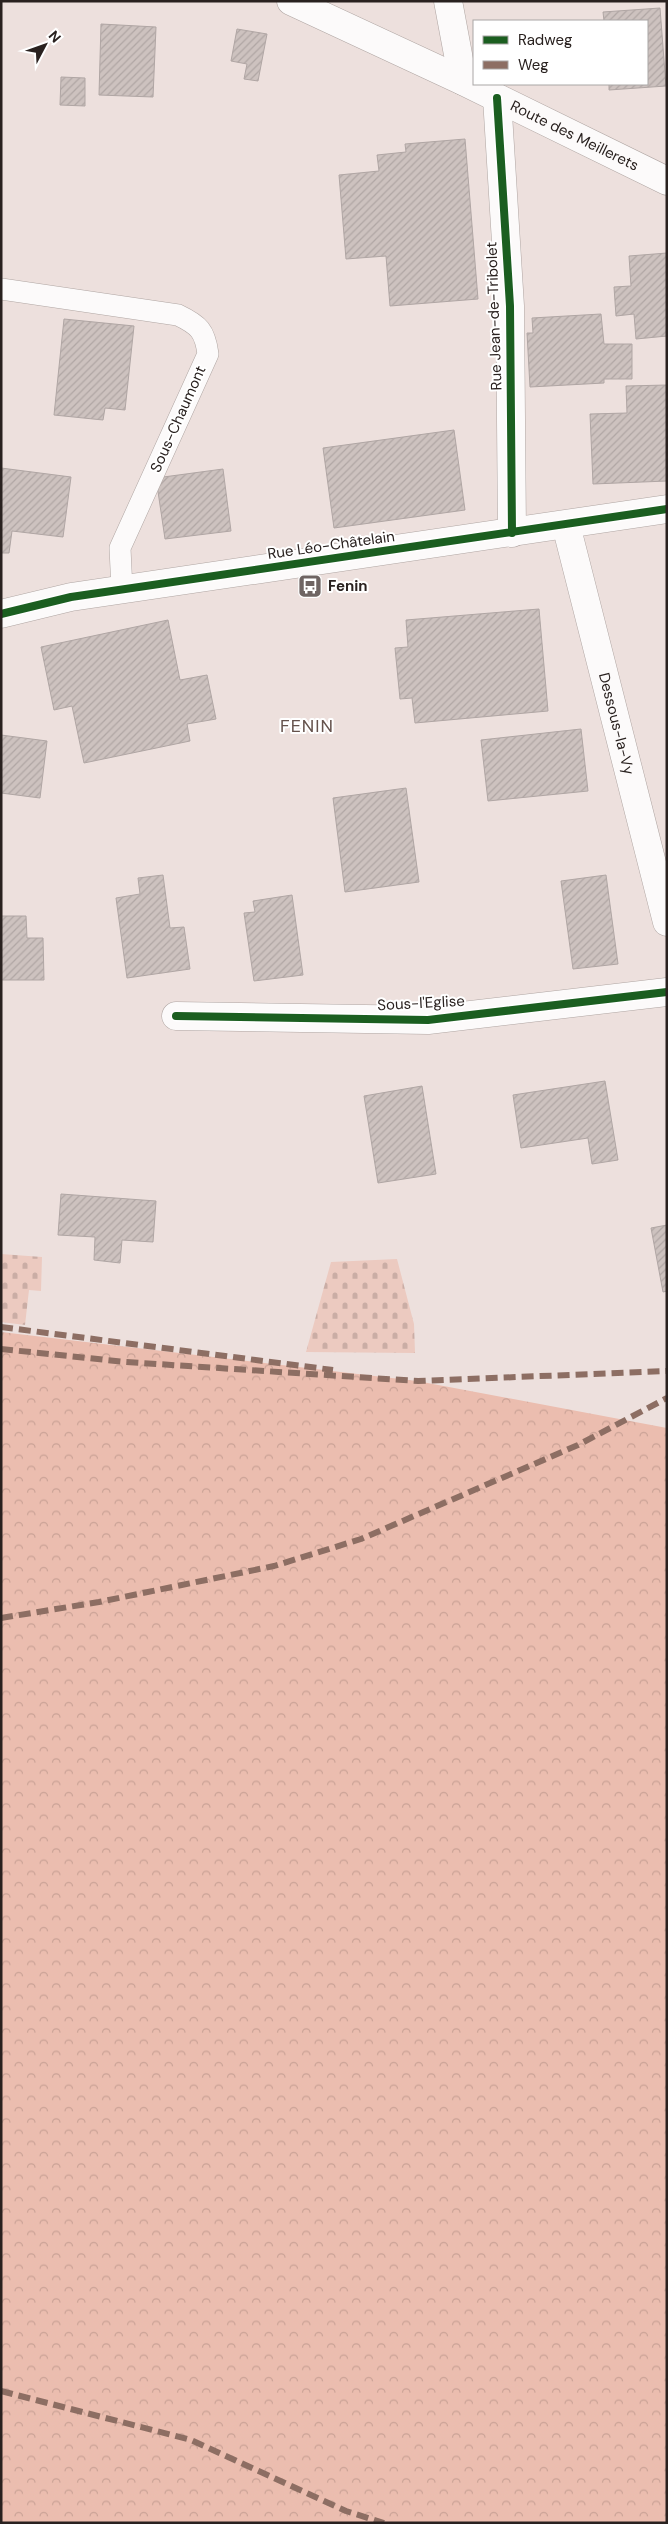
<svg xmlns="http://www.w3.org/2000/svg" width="668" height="2524" viewBox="0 0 668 2524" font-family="'DM Sans',sans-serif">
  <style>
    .forest { fill: url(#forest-crowns) }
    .cemetery { fill: url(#cemetery-stones) }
    .building { fill: url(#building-hatch); stroke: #b0a6a4 }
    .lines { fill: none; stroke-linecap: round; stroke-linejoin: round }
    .service-casing { stroke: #afa5a2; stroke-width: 22 }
    .minor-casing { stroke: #afa5a2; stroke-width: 29 }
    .tertiary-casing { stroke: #afa5a2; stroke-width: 29 }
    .service { stroke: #fcfafa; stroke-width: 21 }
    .minor { stroke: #fcfafa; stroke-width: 28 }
    .tertiary { stroke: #fcfafa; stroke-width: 28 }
    .quiet { stroke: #8d6e63; stroke-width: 6; stroke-dasharray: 12 6; stroke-linecap: butt }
    .cycleway-casing { stroke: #fff; stroke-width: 11 }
    .cycleway { stroke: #1b5e20; stroke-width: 8 }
    .labels { text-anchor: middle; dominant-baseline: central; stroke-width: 4; stroke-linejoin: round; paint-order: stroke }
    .street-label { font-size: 15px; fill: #29211f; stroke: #fff }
    .poi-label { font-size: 15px; font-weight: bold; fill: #29211f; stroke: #fff; text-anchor: start }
    .quarter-label { font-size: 18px; letter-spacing: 1px; fill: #65524c; stroke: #fff }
  </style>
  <defs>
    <pattern id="forest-crowns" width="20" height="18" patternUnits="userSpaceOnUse" patternTransform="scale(1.25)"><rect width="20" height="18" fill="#ebbdaf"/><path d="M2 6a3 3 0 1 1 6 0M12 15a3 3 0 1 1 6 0" fill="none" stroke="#caa296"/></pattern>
    <pattern id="cemetery-stones" width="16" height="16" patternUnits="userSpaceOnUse" patternTransform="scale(1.25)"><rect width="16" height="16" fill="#eccac0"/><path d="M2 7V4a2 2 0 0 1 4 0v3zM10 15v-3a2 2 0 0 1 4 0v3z" fill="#caada5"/></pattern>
    <pattern id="building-hatch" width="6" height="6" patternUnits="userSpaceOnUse" patternTransform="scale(1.25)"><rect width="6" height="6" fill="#cdc2bf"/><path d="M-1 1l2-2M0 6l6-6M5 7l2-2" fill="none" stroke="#b0a6a4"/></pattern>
  </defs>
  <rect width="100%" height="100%" fill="#ede0dd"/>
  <path class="forest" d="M1,1332L417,1381L667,1428V2523H1Z"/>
  <path class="cemetery" d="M1,1254L42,1257L41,1291L29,1290L25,1325L1,1322Z
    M397,1259L414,1324L415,1353L306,1352L331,1262Z"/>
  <path class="building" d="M660,8L666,86L609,90V84H647V21H604L603,12Z
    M101,24L156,27L153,97L99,95Z
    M237,29L267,34L258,81L244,79L247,64L231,61Z
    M61,77L85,78V106L60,105Z
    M465,139L478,299L390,306L386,256L346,259L339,175L379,171L377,155L406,152L405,144Z
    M667,253V336L636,339L634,314L616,316L614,287L631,286L629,256Z
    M601,314L604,344H632V379H604V383L530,387L527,333H533L532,318Z
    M64,319L134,326L125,410L105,408L103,420L54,415Z
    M667,385V481L593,484L590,414L627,413L626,386Z
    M454,430L465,510L334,528L323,448Z
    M1,468L71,477L63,537L12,531L9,553H1Z
    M223,469L231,531L165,539L156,478Z
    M539,609L548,711L415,723L412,698L400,699L395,648L408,647L406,620Z
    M168,620L180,680L207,675L216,719L187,724L190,741L84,763L72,706L54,710L41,647Z
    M581,729L588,791L488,801L481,740Z
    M1,735L47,741L40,798L1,793Z
    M406,788L419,882L345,892L333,798Z
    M163,875L170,928L184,927L190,969L127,978L116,898L140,894L138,878Z
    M606,875L618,964L573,969L561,881Z
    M292,895L303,975L254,981L244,913L255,912L253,901Z
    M1,916H26L27,938H43L44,980H1Z
    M605,1081L618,1160L592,1164L588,1138L521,1148L513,1095Z
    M422,1086L436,1174L378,1183L364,1096Z
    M61,1194L156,1201L153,1242L122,1240L120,1263L94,1260L95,1237L58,1235Z
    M667,1225V1291L663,1292L651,1228Z"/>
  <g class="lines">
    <g class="service-casing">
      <path id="service" d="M1,289L178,315C199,325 205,331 208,354L120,548L122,590"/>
    </g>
    <g class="minor-casing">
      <g id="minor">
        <path d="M448,1L463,81"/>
        <path d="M497,98L510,306L512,533"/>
        <path id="s1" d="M566,525L667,922"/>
        <path d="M176,1016L428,1020L667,992"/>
      </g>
    </g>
    <g class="tertiary-casing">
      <g id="tertiary">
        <path id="s2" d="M291,1L463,81L667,181"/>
        <path d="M1,614L71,597L667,509"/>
      </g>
    </g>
    <use href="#service" class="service"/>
    <use href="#minor" class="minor"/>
    <use href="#tertiary" class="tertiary"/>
    <path class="quiet" d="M1,1327L333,1370
      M1,1349L126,1362L418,1381L667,1371
      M1,1618L99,1602L274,1566L361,1539L578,1445L667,1398
      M1,2391L191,2440L346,2511L384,2523"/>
    <g class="cycleway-casing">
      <path id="cycleway" d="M497,98L510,306L512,533
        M1,614L71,597L667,509
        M176,1016L428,1020L667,992"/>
    </g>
    <use href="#cycleway" class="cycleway"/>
  </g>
  <defs>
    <g id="bus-square" transform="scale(1.25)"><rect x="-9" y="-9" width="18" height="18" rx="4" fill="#6e6462" stroke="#fff"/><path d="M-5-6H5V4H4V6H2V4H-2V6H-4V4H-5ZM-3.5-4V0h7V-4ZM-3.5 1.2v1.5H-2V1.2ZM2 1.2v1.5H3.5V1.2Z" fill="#fff"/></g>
  </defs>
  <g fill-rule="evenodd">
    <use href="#bus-square" x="310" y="586"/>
  </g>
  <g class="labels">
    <g class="street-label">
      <text stroke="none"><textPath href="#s2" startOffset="314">Route des Meillerets</textPath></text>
      <text transform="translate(494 316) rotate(-92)">Rue Jean-de-Tribolet</text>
      <text transform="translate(178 419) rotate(-66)">Sous-Chaumont</text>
      <text transform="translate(331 545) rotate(-8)">Rue Léo-Châtelain</text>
      <text stroke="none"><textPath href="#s1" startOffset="205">Dessous-la-Vy</textPath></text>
      <text transform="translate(421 1003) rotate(-3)">Sous-l'Eglise</text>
    </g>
    <g class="poi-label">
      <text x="328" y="586">Fenin</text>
    </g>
    <g class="quarter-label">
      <text x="307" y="726">FENIN</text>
    </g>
  </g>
  <rect width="668" height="2524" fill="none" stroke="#29211f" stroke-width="5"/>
  <rect x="473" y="20" width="175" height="65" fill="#ffffff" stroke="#a9a6a5"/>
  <rect x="483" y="36" width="25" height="8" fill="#1b5e20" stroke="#a9a6a5"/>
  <text x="518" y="45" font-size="15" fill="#29211f">Radweg</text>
  <rect x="483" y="61" width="25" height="8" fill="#8d6e63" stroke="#a9a6a5"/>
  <text x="518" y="70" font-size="15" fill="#29211f">Weg</text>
  <g transform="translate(45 45) rotate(49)" stroke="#ffffff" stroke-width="4" paint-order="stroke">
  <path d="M0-4L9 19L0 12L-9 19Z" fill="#29211f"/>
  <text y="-8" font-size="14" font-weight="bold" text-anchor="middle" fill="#29211f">N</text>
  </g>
</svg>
